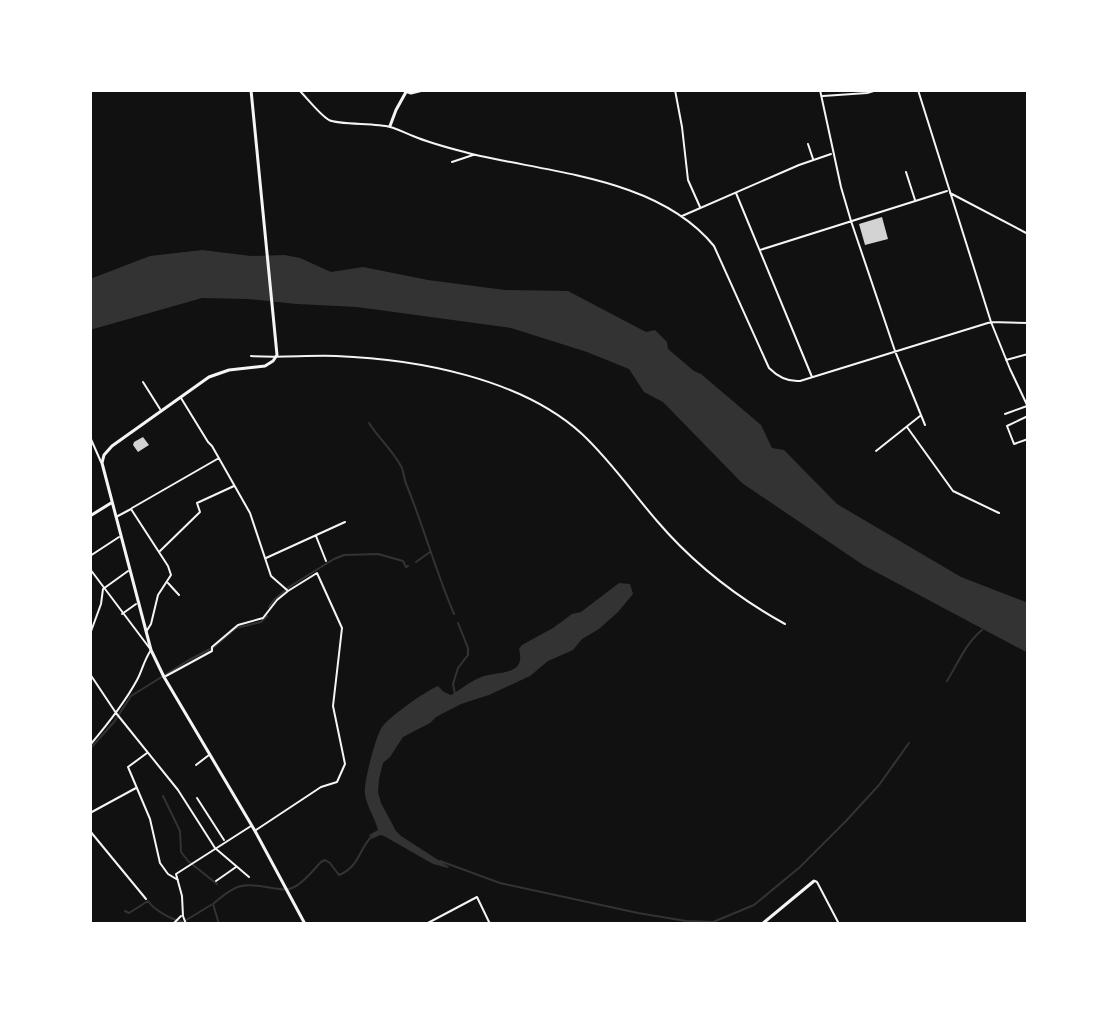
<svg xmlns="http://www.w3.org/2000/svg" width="1118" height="1014" viewBox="0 0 1118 1014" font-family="'Public Sans',sans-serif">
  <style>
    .water { fill: #333 }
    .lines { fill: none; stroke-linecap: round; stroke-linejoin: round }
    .stream { stroke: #333; stroke-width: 2 }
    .building { fill: #d3d3d3 }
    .minor { stroke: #f5f5f5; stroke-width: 2 }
    .tertiary { stroke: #f5f5f5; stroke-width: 3 }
    .secondary { stroke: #f5f5f5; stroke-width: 3 }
  </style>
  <rect width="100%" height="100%" fill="#111"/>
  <path class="water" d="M202,250L251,256L285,255L300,258L331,272L363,267L428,280L505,290L568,291L646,332L655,330L667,342L668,349L694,371L701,374L761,425L772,448L784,450L837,504L961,577L1026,602L1028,607V653L863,565L742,483L663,402L644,392L629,369L587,352L511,328L357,307L297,304L248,299L202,298L90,330V279L150,256Z
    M619,583L630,584L633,594L618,612L599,629L582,639L573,650L548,661L530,676L489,695L461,704L436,717L430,723L403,737L390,757L383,763L379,779L378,792L381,803L396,831L401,836L449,867L448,868L433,864L384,836L380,835L372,839L369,835L378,830C375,818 367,807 365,795C363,784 376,735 382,727C389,717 427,690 438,686L444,692L451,695C460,690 469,682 479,678C495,670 527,678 519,649L522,645L553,628L572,614L581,612Z"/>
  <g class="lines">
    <path class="stream" d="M369,423C379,439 393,450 402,468C404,474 404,480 407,486C424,528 436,572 454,614
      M416,562L430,552
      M269,607L274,600L289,587L334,559L344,555L378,554L403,561L406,567L408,566
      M947,681C958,663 966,643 982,630
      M455,694L453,684L458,668L468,655V648L458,623
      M90,749L114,722L131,696L189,660L214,647L236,628L261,622L267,616
      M163,796L180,831L181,852L188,861L217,884
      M440,861L500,883L638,913L686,921L713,922L754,905L800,867L846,821L879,785L909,743
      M125,911L129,913L148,901C154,910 172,920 183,922L211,905
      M219,924L213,904C237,883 242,883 272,888C279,889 286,891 292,888C303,884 313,870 321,862L325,860L330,863L339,875C358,868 359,850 371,837"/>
  </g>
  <path class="building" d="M882,217L888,239L865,245L859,224Z
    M143,437L149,445L138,452L133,445L134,442Z"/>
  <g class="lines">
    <path class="minor" d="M299,90C307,98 320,115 329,120C339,125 376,123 390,127C398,129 405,133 413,136C432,144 453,149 472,154C551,173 659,178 714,246L769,368C778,377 787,382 800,381L991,322L1028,323
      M675,90L682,127L688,180L700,207
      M820,90L841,187L851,221L895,351L925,425
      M918,90L991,322L1010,369L1028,407
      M823,96L867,93L877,90
      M808,144L813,159
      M452,162L473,155
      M906,172L915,200
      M736,193L812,377
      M950,193L1028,234
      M682,216L799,165L831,154
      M760,250L947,191
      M251,356C280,358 308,355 336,356C416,359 521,378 582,434C610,460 632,492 657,521C692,562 738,598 785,624
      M1006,360L1028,354
      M143,382L160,409
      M181,398L208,442L212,446L250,513L271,576L287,590
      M1005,414L1027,406
      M1028,416L1007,426L1014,444L1028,439
      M907,427L953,491L999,513
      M90,437L101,462
      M876,451L920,416
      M132,508L219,458
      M1028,510V512
      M116,517L131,509L168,566L171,575L158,595L151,624L146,632
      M316,536L326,561
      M160,551L200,512L197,503L234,486
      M90,556L119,537
      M266,558L345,522
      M90,569L151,650C144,660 142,671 137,680C124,704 107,725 90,745
      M168,583L179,595
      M122,614L136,604
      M90,634L101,604L103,589L128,571
      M90,674L116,713L178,790L215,848L249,877
      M166,676L212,651V647L238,625L263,618L277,600L288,591L317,573L342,628L333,706L345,764L337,782L321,787L256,830
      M147,753L128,767L150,819L160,863L168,874L178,880
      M196,765L209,755
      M197,798L224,840
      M90,813L136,788
      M90,831L146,899
      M216,881L236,867
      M815,881L817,882L839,924
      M173,924L181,916
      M186,924L183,916L182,896L176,874L251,826
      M426,924L477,897L490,924"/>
    <path class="tertiary" d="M390,126L396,110L406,92
      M762,924L814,881"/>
    <path class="secondary" d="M251,90L277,355L273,361L265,366L229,370L209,377L112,446L104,455L102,463L151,650L164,677L255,831L305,924
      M402,90L411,93L423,90
      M90,516L111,503"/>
  </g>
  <rect width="1118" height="1014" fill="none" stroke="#ffffff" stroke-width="184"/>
</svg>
